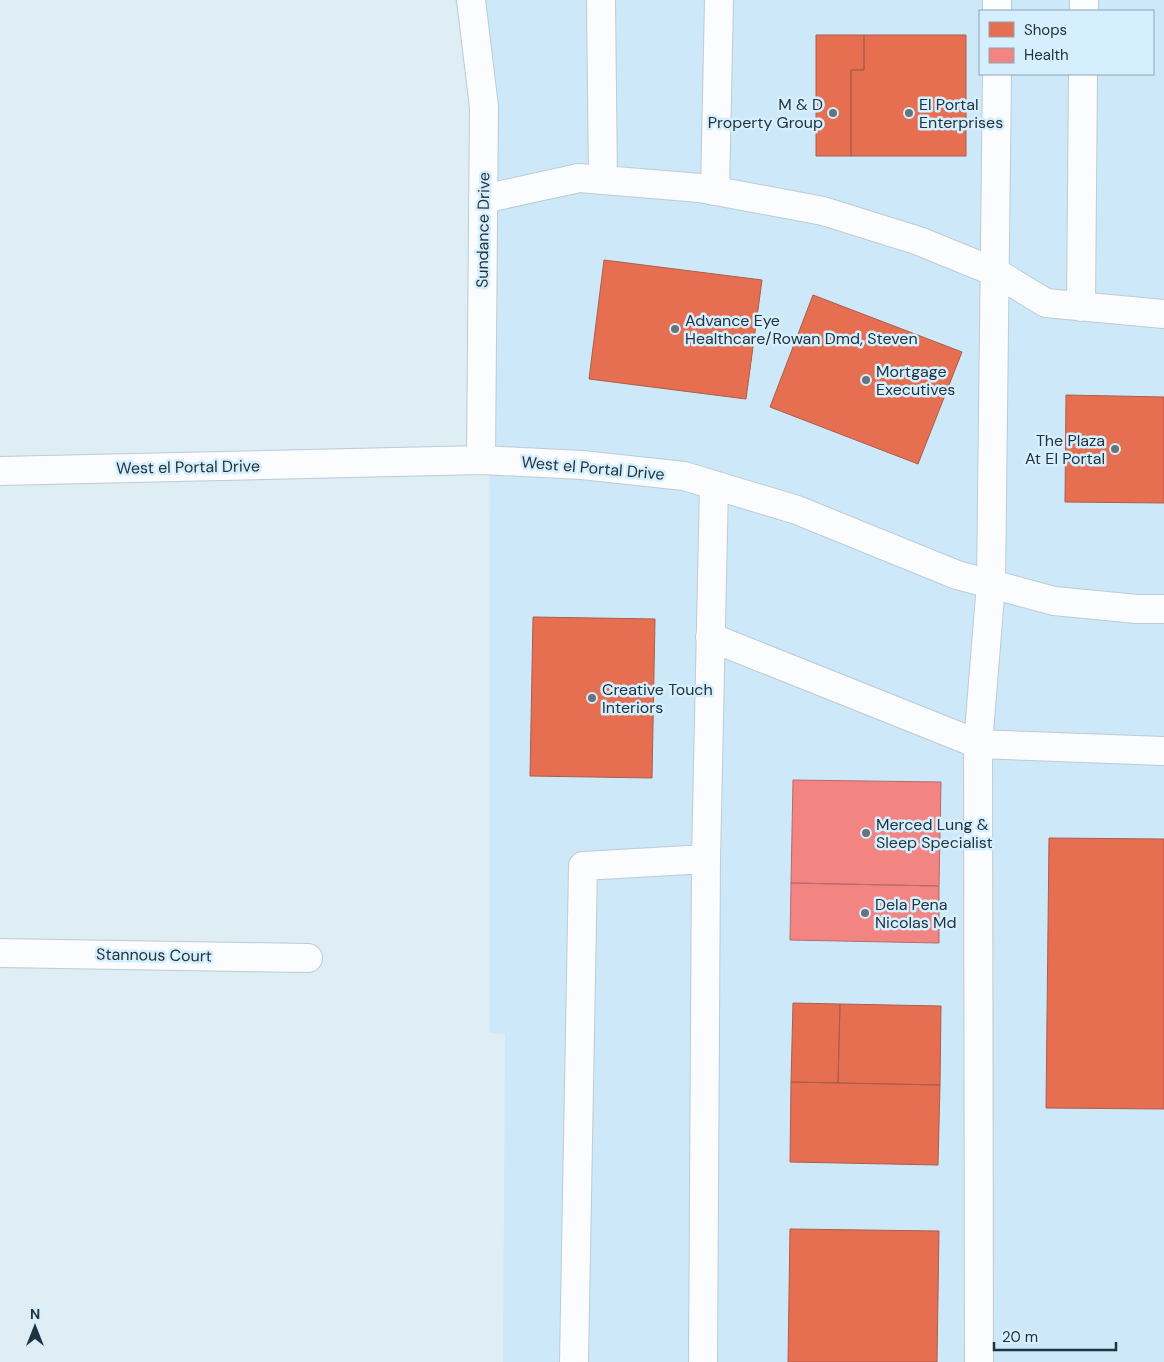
<svg xmlns="http://www.w3.org/2000/svg" width="1164" height="1362" viewBox="0 0 1164 1362" font-family="'DM Sans',sans-serif">
  <style>
    .built { fill: #cde9f9; fill-rule: evenodd }
    .shops { fill: #e76f51; stroke: #ac5d4b }
    .health { fill: #f28482; stroke: #b46c6d }
    .lines { fill: none; stroke-linecap: round; stroke-linejoin: round }
    .minor-casing { stroke: #bdcbd3; stroke-width: 30 }
    .minor { stroke: #fafcfe; stroke-width: 28 }
    .poi-dot { fill: #65747d; stroke: #d6effe; stroke-width: 2 }
    .labels { text-anchor: middle; dominant-baseline: central; stroke-width: 5; stroke-linejoin: round; paint-order: stroke }
    .poi-label { font-size: 16px; fill: #23333d; stroke: #d6effe; text-anchor: start }
    .street-label { font-size: 16px; fill: #23333d; stroke: #d6effe }
  </style>
  <rect width="100%" height="100%" fill="#dfedf5"/>
  <path class="built" d="M454,0H1164V1362H503L505,1034L490,1033V531L488,374L470,54ZM980,11H1153V74H980Z"/>
  <path class="shops" d="M816,35H864V70H851V156H816Z
    M864,35H966V156H851V70H864Z
    M604,260L762,280L746,399L589,379Z
    M813,295L962,352L918,464L770,407Z
    M1066,395L1164,397V503L1065,502Z
    M533,617L655,619L652,778L530,776Z
    M1049,838L1164,839V1109L1046,1108Z
    M793,1003L840,1004L838,1083L791,1082Z
    M840,1004L941,1006L940,1085L838,1083Z
    M791,1082L940,1085L938,1165L790,1162Z
    M790,1229L939,1231L937,1362H788Z"/>
  <path class="health" d="M793,780L941,782L939,886L791,883Z
    M791,883L939,886V943L790,940Z"/>
  <g class="lines">
    <g class="minor-casing">
      <path id="minor" d="M471,0L484,107L481,460
        M601,0L603,180
        M997,11V0
        M1084,11V0
        M715,191L719,0
        M483,199L579,178L700,188L823,211L919,241L995,272L1046,303L1164,314
        M1081,307L1083,74
        M0,471L481,460L582,465L684,476L797,510L957,575L1054,601L1137,609H1164
        M710,637L978,744L991,584L997,74
        M0,953L308,958
        M574,1362L583,866L706,859L714,485
        M703,1362L706,859
        M979,1362L978,744L1164,751"/>
    </g>
    <use href="#minor" class="minor"/>
  </g>
  <g class="poi-dot">
    <circle cx="833" cy="113" r="5"/>
    <circle cx="909" cy="113" r="5"/>
    <circle cx="675" cy="329" r="5"/>
    <circle cx="866" cy="380" r="5"/>
    <circle cx="1115" cy="449" r="5"/>
    <circle cx="592" cy="698" r="5"/>
    <circle cx="866" cy="833" r="5"/>
    <circle cx="865" cy="913" r="5"/>
  </g>
  <g class="labels">
    <g class="poi-label">
      <text x="823" y="104" text-anchor="end">M &amp; D<tspan x="823" dy="18">Property Group</tspan></text>
      <text x="919" y="104">El Portal<tspan x="919" dy="18">Enterprises</tspan></text>
      <text x="685" y="320">Advance Eye<tspan x="685" dy="18">Healthcare/Rowan Dmd, Steven</tspan></text>
      <text x="876" y="371">Mortgage<tspan x="876" dy="18">Executives</tspan></text>
      <text x="1105" y="440" text-anchor="end">The Plaza<tspan x="1105" dy="18">At El Portal</tspan></text>
      <text x="602" y="689">Creative Touch<tspan x="602" dy="18">Interiors</tspan></text>
      <text x="876" y="824">Merced Lung &amp;<tspan x="876" dy="18">Sleep Specialist</tspan></text>
      <text x="875" y="904">Dela Pena<tspan x="875" dy="18">Nicolas Md</tspan></text>
    </g>
    <g class="street-label">
      <text transform="translate(483 230) rotate(-89)">Sundance Drive</text>
      <text transform="translate(188 467) rotate(-1)">West el Portal Drive</text>
      <text transform="translate(593 468) rotate(5)">West el Portal Drive</text>
      <text transform="translate(154 955) rotate(1)">Stannous Court</text>
    </g>
  </g>
  <rect x="979" y="10" width="175" height="65" fill="#d6effe" stroke="#8ea4b1"/>
  <rect x="989" y="22" width="25" height="15" fill="#e76f51" stroke="#8ea4b1"/>
  <text x="1024" y="35" font-size="15" fill="#23333d">Shops</text>
  <rect x="989" y="48" width="25" height="15" fill="#f28482" stroke="#8ea4b1"/>
  <text x="1024" y="60" font-size="15" fill="#23333d">Health</text>
  <g transform="translate(35 1327)" stroke="#d6effe" stroke-width="4" paint-order="stroke">
  <path d="M0-4L9 19L0 12L-9 19Z" fill="#23333d"/>
  <text y="-8" font-size="14" font-weight="bold" text-anchor="middle" fill="#23333d">N</text>
  </g>
  <path d="M994 1342v8h122v-8" fill="none" stroke="#23333d" stroke-width="2.5"/>
  <text x="1002" y="1342" font-size="15" fill="#23333d" stroke="#d6effe" stroke-width="4" paint-order="stroke">20 m</text>
</svg>
